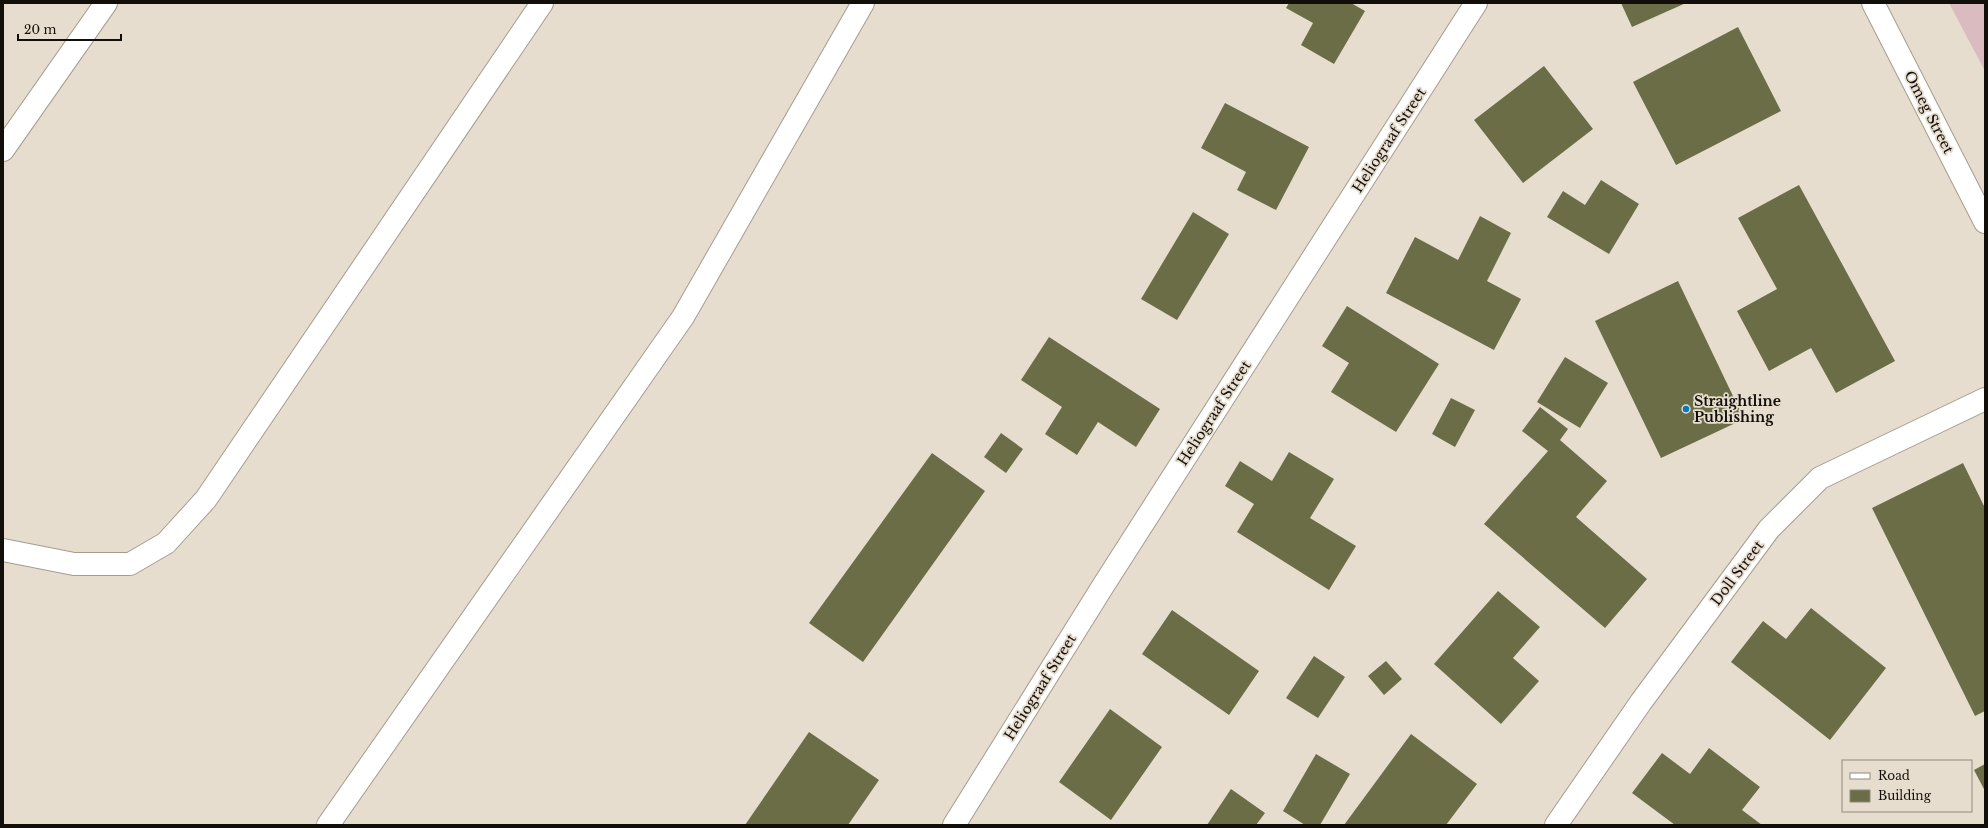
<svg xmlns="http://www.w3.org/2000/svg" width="1988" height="828" viewBox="0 0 1988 828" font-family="'Libre Baskerville',serif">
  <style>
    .green { fill: #dabbbf }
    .building { fill: #6a6d45 }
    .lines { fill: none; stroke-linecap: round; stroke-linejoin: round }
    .minor-casing { stroke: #a69c8f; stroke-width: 24 }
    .highway-casing { stroke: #a69c8f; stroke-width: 24 }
    .minor { stroke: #fff; stroke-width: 22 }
    .highway { stroke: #fff; stroke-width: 22 }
    .poi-dot { fill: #0578c2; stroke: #e7ddce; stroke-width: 1.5 }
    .labels { text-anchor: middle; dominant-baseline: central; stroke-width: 3.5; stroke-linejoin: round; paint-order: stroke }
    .street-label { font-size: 14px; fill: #120e09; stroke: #e7ddce }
    .poi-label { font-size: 14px; font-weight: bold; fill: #120e09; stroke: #e7ddce; text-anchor: start }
  </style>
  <rect width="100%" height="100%" fill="#e7ddce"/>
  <path class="green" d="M1949,3H1985V71Z"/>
  <path class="building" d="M1289,3H1351L1365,11L1334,64L1301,45L1313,23L1286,8Z
    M1621,3H1686L1632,27Z
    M1738,27L1781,111L1676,165L1633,82Z
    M1544,66L1593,129L1523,183L1474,120Z
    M1225,103L1309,147L1276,210L1237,190L1246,172L1201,148Z
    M1601,180L1639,204L1609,254L1547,217L1563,191L1585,205Z
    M1799,185L1895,361L1836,393L1811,348L1769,371L1737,311L1777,289L1738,218Z
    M1193,212L1229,234L1177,320L1141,299Z
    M1480,216L1511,233L1487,281L1521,299L1494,350L1386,293L1415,237L1458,260Z
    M1678,281L1744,419L1661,458L1595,321Z
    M1347,306L1439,364L1396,432L1331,392L1349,363L1322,346Z
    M1049,337L1160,409L1136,447L1098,422L1077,455L1045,434L1062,407L1021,380Z
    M1565,357L1608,383L1580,428L1537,402Z
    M1451,398L1475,410L1455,447L1432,434Z
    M1540,407L1568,429L1560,440L1607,481L1576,517L1647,579L1605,628L1484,524L1548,451L1522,431Z
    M1001,433L1023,449L1006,473L984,457Z
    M1289,452L1334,479L1310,518L1356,546L1329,590L1237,532L1254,504L1225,486L1240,461L1272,481Z
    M932,453L985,491L863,662L809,623Z
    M1963,463L1985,508V711L1975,716L1872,508Z
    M1498,591L1540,627L1513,658L1539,681L1501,724L1434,664Z
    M1811,608L1886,668L1830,740L1731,662L1763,621L1786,639Z
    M1172,610L1259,671L1229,715L1142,654Z
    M1314,656L1345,677L1318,718L1286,698Z
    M1386,661L1402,679L1384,695L1368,676Z
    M1110,709L1162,747L1111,820L1059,782Z
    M809,732L879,780L848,825H745Z
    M1411,734L1477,784L1446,825H1344Z
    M1709,748L1760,787L1742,810L1762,825H1675L1632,793L1662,753L1690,774Z
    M1316,754L1350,774L1320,825H1305L1283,811Z
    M1985,764V791L1974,770Z
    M1231,789L1265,813L1256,825H1207Z"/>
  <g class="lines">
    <g class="minor-casing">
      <path id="minor" d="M1873,3L1985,222
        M3,150L106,3
        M3,550L74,564H130L166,543L206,499L542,3
        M954,825L1103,586L1476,3
        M1556,825L1641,702L1769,529L1820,478L1985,399"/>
    </g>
    <g class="highway-casing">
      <path id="highway" d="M328,825L683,317L863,3"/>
    </g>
    <use href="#minor" class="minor"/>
    <use href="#highway" class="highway"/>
  </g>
  <circle class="poi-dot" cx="1686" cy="409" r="4"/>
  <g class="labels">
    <g class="street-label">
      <text transform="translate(1929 112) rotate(63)">Omeg Street</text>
      <text transform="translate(1389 140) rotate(-57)">Heliograaf Street</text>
      <text transform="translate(1214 413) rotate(-57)">Heliograaf Street</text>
      <text transform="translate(1737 573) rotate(-53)">Doll Street</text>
      <text transform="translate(1040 687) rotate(-58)">Heliograaf Street</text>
    </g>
    <g class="poi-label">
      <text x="1694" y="401">Straightline<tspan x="1694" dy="16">Publishing</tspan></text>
    </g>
  </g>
  <rect width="1988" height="828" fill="none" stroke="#120e09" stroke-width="8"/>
  <rect x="1842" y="760" width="130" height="52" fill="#e7ddce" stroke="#928a7f"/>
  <rect x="1850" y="773" width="20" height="6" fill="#ffffff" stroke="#928a7f"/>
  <text x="1878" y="780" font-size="12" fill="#120e09">Road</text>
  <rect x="1850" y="790" width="20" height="12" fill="#6a6d45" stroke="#928a7f"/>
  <text x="1878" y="800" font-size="12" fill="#120e09">Building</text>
  <path d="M18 34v6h103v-6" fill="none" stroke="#120e09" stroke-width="2"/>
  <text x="24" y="34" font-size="12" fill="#120e09" stroke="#e7ddce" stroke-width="3" paint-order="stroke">20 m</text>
</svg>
